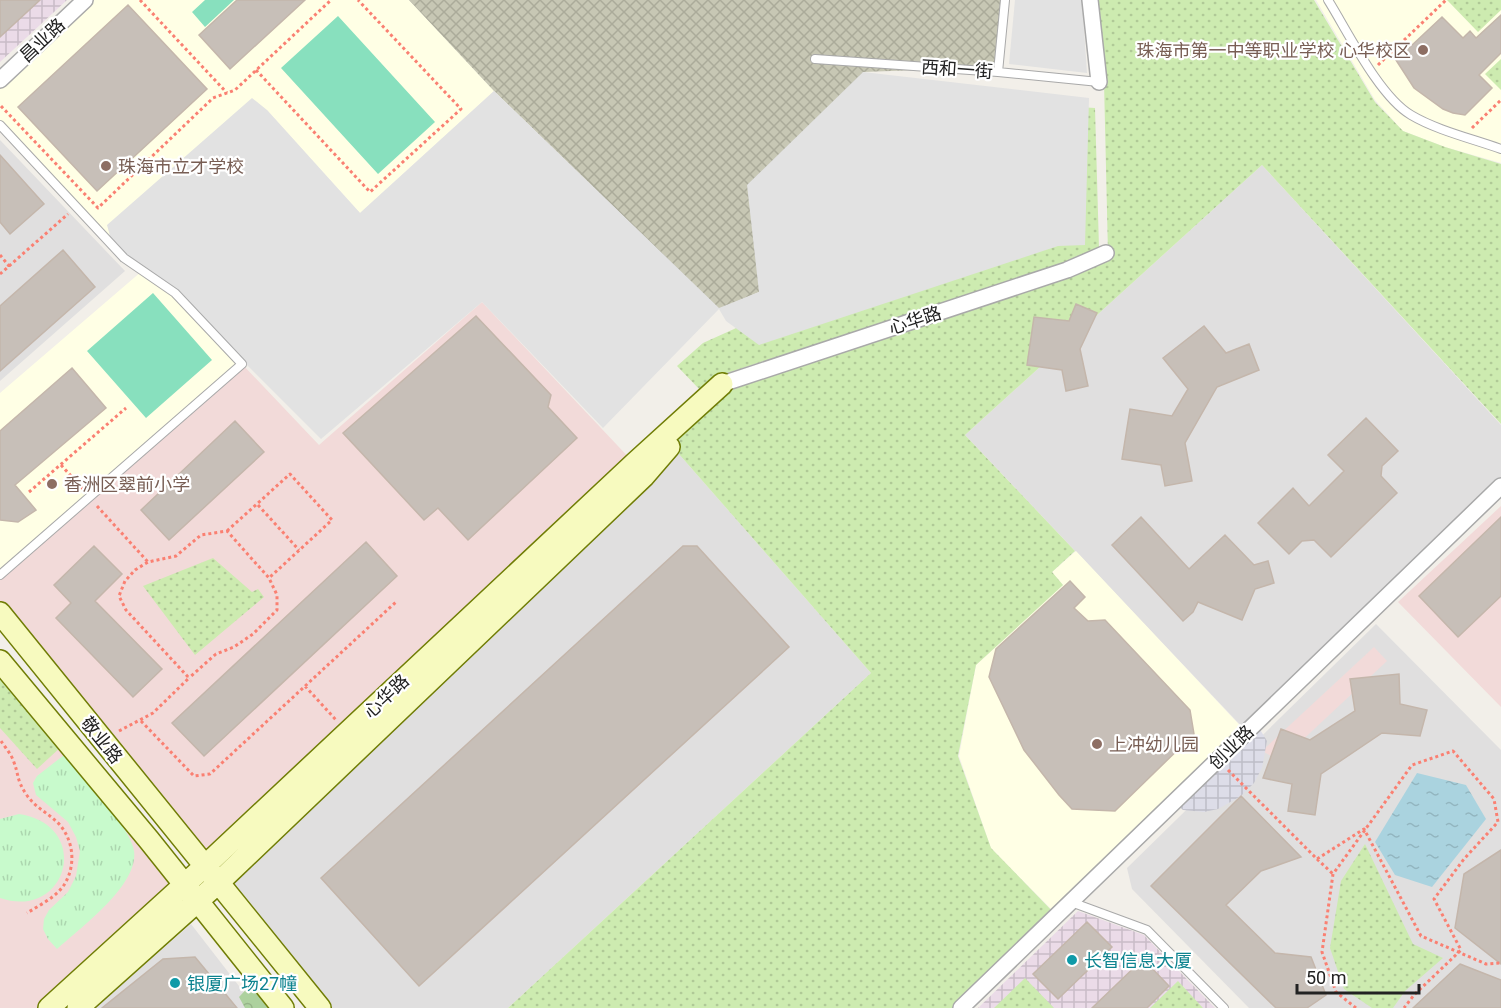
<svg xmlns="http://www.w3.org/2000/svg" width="1501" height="1008" viewBox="0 0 1501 1008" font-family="Roboto,'Noto Sans SC',sans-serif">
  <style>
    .residential { fill: #e0dfdf }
    .commercial { fill: #f2dad9 }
    .industrial { fill: url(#industrial-grid) }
    .education { fill: #ffffe5 }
    .construction { fill: url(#construction-cross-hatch) }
    .grass { fill: url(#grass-dots) }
    .forest { fill: url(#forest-crowns) }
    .park { fill: url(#park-tufts) }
    .pitch { fill: #88e0be }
    .parking { fill: #e2e2e2 }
    .plaza { fill: url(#plaza-grid) }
    .water { fill: url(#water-ripples) }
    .building { fill: #c7bfb8; stroke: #c4b6ab; stroke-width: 1.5 }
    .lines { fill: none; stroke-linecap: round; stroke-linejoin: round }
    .lane-casing { stroke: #a9a9a9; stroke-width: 10 }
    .street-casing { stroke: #a9a9a9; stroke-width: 18 }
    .secondary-casing { stroke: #707d05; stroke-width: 24 }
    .path { stroke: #fa8072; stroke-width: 3; stroke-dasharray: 3 3; stroke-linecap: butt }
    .lane { stroke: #fff; stroke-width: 8 }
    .street { stroke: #fff; stroke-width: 15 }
    .secondary { stroke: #f7fabf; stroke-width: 21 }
    .education-dot { fill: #8d6e63; stroke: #fff; stroke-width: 2 }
    .culture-dot { fill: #0f9aa8; stroke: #fff; stroke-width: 2 }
    .labels { text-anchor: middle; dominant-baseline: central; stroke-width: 4.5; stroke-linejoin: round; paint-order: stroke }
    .street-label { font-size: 18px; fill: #222; stroke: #fff }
    .education-label { font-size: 18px; fill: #785e54; stroke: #fff; text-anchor: start }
    .culture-label { font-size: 18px; fill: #0d838f; stroke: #fff; text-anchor: start }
  </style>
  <defs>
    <pattern id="industrial-grid" width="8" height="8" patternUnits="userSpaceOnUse" patternTransform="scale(1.5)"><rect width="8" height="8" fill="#ebdbe8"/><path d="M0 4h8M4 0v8" fill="none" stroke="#c9bcc7"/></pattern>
    <pattern id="construction-cross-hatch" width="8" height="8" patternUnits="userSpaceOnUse" patternTransform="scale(1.5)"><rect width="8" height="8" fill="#c7c7b4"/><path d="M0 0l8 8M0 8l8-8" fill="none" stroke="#abab9a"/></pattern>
    <pattern id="grass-dots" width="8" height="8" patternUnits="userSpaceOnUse" patternTransform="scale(1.5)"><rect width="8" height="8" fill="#cdebb0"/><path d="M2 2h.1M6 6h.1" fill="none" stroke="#b0c997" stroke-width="1.8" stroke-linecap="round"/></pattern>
    <pattern id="forest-crowns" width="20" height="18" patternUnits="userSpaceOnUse" patternTransform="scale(1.5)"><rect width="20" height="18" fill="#add19e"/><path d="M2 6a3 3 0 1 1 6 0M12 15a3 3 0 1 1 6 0" fill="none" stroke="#95b388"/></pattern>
    <pattern id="park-tufts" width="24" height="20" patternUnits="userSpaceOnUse" patternTransform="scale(1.5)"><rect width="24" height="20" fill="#c8facc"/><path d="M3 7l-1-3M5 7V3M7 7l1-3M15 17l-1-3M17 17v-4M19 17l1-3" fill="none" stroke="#acd6af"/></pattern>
    <pattern id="plaza-grid" width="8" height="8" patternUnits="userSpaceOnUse" patternTransform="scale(1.5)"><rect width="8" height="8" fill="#dddde8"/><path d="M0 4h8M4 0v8" fill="none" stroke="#bdbdc7"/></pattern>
    <pattern id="water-ripples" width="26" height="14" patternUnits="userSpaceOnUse" patternTransform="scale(1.5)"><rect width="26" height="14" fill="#aad3df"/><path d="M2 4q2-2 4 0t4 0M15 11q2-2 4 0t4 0" fill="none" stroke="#92b5bf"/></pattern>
  </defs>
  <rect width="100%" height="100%" fill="#f2efe9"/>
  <path class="residential" d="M0,140L125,271L0,381Z
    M1262,165L1501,425V486L1247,732L965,435Z
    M671,445L871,673L508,1008H320L219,883Z
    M1376,624L1501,750V1008H1249L1132,889L1127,868Z
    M191,924L256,1008H95Z"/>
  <path class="commercial" d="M482,302L634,463L205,866L0,612V575L242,364L319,445Z
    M1501,506V707L1398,602Z
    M1374,647L1387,661L1280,761L1262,751Z
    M0,662L183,884L46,1008H0Z"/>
  <path class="industrial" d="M0,0H67L0,62Z
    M1078,911L1144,935L1215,1008H978Z"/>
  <path class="education" d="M85,0H409L494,91L360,213L267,110L124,258L0,125V80Z
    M1316,0H1501V163L1445,147L1403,131L1375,100Z
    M142,271L174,293L242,364L0,575V393Z
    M1076,551L1246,732L1057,915L991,848L959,756L976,665L1063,585L1052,572Z"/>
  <path class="construction" d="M409,0H1009L1002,67L863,72L759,292L719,309L494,91Z"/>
  <path class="grass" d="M1096,0H1314L1375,102L1403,131L1445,147L1501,164V424L1262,165L965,435L1075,551L1052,572L1063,585L976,665L958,756L991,848L1057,916L961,1008H508L871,673L671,445L723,384L1108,254L1104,82Z
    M1447,0H1501V10L1478,32Z
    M1501,59V90L1485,74Z
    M1063,106L1095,108L1099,248L1067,263L718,376L701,391L677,366L703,343L754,320Z
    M213,558L252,592L258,589L264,597L195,655L143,586Z
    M0,671L62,746L37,769L0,728Z
    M1365,844L1413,944L1443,958L1405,991L1393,1008H1372L1344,989L1330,948L1341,881Z
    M1025,978L1054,1008H994Z
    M1178,981L1203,1008H1150Z"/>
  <path class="forest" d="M253,982L273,1008H245L239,997Z"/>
  <path class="park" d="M64,755C81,775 131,827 134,851C139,885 80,928 57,949L48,939L43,929L44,919L49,910L68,892L76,876L80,851L76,837L68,822L36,795L33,783L37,776Z
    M19,814C94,826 67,921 0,898V819Z"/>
  <path class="pitch" d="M205,0H234L205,27L192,12Z
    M338,16L435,122L378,174L281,68Z
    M153,293L212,360L146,418L87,351Z"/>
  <path class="parking" d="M1015,0H1082L1087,73L1009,64Z
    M863,72L1089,98L1085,245L1058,246L759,345L726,321L719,309L603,428L482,302L321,439L175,293L124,258L110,236L107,225L252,98L267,110L360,213L494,91L719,308L759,292L747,185Z"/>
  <path class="plaza" d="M1256,723L1267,741L1262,768L1254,783L1241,796L1218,809L1204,812L1183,810L1174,802Z"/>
  <path class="water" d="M1417,773L1466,785L1486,819L1432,887L1395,875L1375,842Z"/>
  <path class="building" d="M0,0H40L0,37Z
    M237,0H305L230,69L199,35Z
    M128,5L207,89L97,191L18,107Z
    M1501,15V53L1479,75L1492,88L1465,115L1453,113L1443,109L1414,88L1396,60L1442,17L1463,38L1470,31L1476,38Z
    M0,155L44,204L10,234L0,222Z
    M63,250L95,287L0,371V306Z
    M1076,304L1097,313L1080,349L1088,386L1066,391L1062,370L1027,365L1034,317L1069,321Z
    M476,316L551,395L548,407L577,438L468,540L438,508L424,520L343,433Z
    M1204,326L1226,353L1249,344L1259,370L1217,387L1185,443L1192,481L1165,486L1161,465L1122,459L1130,409L1172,416L1188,389L1163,358Z
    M72,368L106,408L15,485L36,510L18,522L0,520V431Z
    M1366,418L1398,451L1382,466L1381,476L1397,493L1331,557L1314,540L1302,541L1289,554L1258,523L1293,488L1309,506L1344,471L1328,455Z
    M235,421L264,452L169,540L141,510Z
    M1141,517L1189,569L1225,535L1254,565L1268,561L1274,583L1255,589L1242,620L1198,602L1193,612L1183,621L1112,545Z
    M1501,517V596L1458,637L1419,596Z
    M366,542L397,576L204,756L172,723Z
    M94,546L122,574L95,601L162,669L133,697L56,618L71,603L54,585Z
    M683,546H697L789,647L419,986L321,878Z
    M1070,581L1085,597L1074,608L1088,621L1105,620L1190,710L1194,734L1115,811L1072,809L1059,795L1024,750L989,677L996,649Z
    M1399,674L1400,704L1427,710L1420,736L1382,733L1321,774L1315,815L1288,811L1292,784L1263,778L1281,729L1310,740L1355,711L1350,679Z
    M1241,796L1301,857L1261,871L1226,905L1275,953L1311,957L1326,995L1307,1008H1276L1151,886Z
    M1501,850V964L1455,928L1464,874Z
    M1087,922L1112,947L1058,999L1033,974Z
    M195,957L237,1008H102L163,959Z
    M1143,959L1169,986L1147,1008H1092Z
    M1460,964L1501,980V1008H1413Z"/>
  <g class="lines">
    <g class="lane-casing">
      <path id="lane" d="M1328,0C1348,32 1379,96 1411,115C1436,130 1473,139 1501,149
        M815,59L998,72L1099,82
        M998,72L1005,0
        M0,125L124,258L175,293L242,364L0,575
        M1071,902L1147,930L1224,1008"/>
    </g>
    <g class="street-casing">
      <path id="street" d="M1090,0L1099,82
        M0,80L85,0
        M722,384L1067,270L1106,253
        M961,1008L1501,486"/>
    </g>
    <g class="secondary-casing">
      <path id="secondary" d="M0,613L320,1008
        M0,661L149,840L283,1008
        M49,1008L205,866L635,463L722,384
        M78,1008L218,883L644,476L669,447"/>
    </g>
    <path class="path" d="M140,0L227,93
      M1378,65L1446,0
      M256,70L370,192L461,109L358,0
      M1,106L98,208L213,98L235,90L331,0
      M1472,128L1501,100
      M0,255L9,266
      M0,274L68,214
      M61,465L83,489
      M29,492L126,408
      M258,505L299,550
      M97,506L148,562
      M227,531L290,474L332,520L269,578
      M305,686L336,720
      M141,721L194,776L210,774L397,601
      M119,731L153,713L189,678L126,610L119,596L125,581L135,570L148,562L176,556L201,535L227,531L269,578L277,595V610L253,634L234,647L216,654L189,678
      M1,741C5,747 11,754 13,760C19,774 16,779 26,794C35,808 49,813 60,825C74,842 76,866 64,885C56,897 40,905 27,913
      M1228,770L1317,859L1364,829L1421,936L1486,964L1501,963
      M1317,859L1333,874
      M1356,1008L1336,992L1322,952L1333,874L1412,765L1453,751L1494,799L1498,822L1464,859L1434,899L1461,950L1414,995L1404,1008"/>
    <use href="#lane" class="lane"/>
    <use href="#street" class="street"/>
    <use href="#secondary" class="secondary"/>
  </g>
  <g class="education-dot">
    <circle cx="1423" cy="50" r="6"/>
    <circle cx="106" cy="166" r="6"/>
    <circle cx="52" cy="484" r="6"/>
    <circle cx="1097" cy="744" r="6"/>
  </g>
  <g class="culture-dot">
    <circle cx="1072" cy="960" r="6"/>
    <circle cx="175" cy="983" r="6"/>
  </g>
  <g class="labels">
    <g class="street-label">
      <text transform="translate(42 40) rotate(-43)">昌业路</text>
      <text transform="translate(957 69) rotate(4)">西和一街</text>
      <text transform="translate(915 320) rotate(-18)">心华路</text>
      <text transform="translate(386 696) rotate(-43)">心华路</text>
      <text transform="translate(102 740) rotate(51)">敬业路</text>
      <text transform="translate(1231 747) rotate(-44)">创业路</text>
    </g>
    <g class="education-label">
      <text x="1411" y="50" text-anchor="end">珠海市第一中等职业学校 心华校区</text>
      <text x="118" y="166">珠海市立才学校</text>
      <text x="64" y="484">香洲区翠前小学</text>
      <text x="1109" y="744">上冲幼儿园</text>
    </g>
    <g class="culture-label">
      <text x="1084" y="960">长智信息大厦</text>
      <text x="187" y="983">银厦广场27幢</text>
    </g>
  </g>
  <path d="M1297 984v9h122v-9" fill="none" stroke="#222222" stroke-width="3"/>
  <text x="1306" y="984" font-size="18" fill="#222222" stroke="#ffffff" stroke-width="4.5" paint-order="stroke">50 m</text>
</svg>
